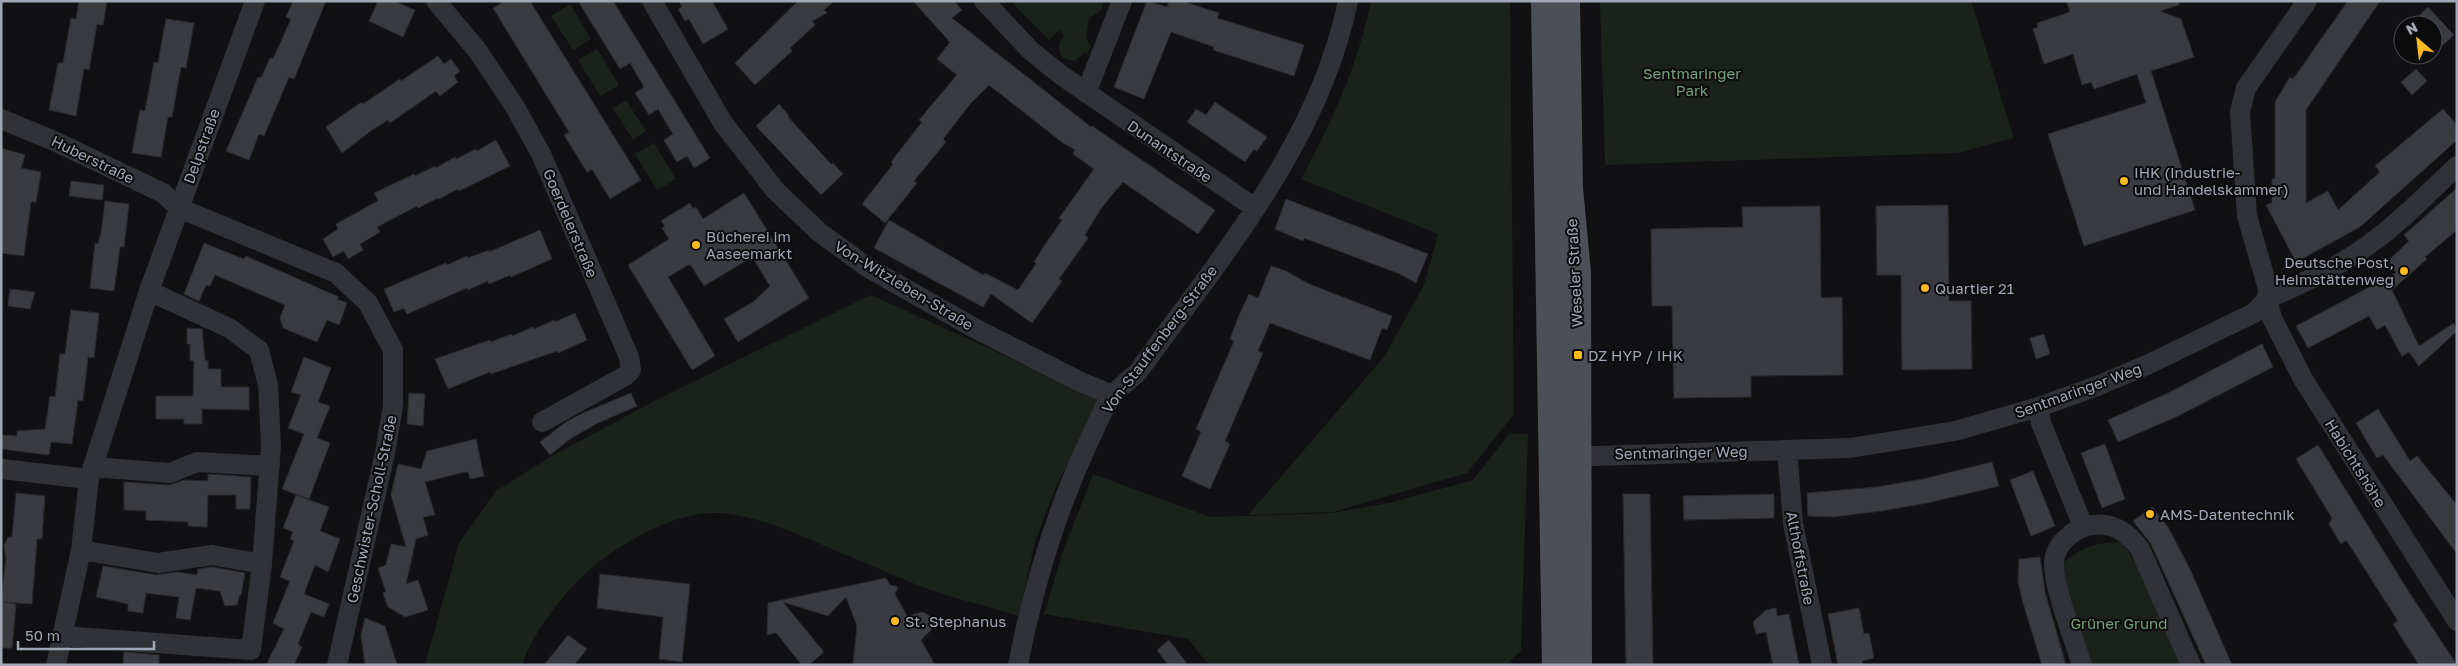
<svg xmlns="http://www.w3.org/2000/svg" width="2458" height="666" viewBox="0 0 2458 666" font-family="'Golos Text',sans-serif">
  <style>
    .green { fill: #1b221c }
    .building { fill: #3a3b40; stroke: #2b2a2e }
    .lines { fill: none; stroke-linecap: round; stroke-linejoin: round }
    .street { stroke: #313237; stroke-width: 20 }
    .primary { stroke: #4d4f56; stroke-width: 28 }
    .poi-dot { fill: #fcba1f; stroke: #0c0c0d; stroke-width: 2 }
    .labels { text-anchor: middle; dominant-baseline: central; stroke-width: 4; stroke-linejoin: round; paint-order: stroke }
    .park-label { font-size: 15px; fill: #76a07b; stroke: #0c0c0d }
    .street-label { font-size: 15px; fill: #a1a6b4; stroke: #0c0c0d }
    .poi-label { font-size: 15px; fill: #a1a6b4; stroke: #0c0c0d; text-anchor: start }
  </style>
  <rect width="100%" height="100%" fill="#111012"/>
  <path class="green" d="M1011,1H1103L1101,11L1089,18L1086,39L1091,46L1088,53H1084L1075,61L1063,58C1055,48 1060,43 1064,35L1059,30L1049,40Z
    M1371,1H1510L1514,414L1467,473L1333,512L1248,515L1384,357L1424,285L1438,234L1301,179C1332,122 1358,65 1371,1Z
    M1600,1H1971L2014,138L1957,153L1605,165Z
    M570,4L591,39L573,50L551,16Z
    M597,49L619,85L600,96L578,60Z
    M626,100L646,131L633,140L613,108Z
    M654,143L676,179L657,190L635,154Z
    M871,295L1102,400L1057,484L1035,542L1019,616C995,609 970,602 946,595C914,585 882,570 851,557C809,540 761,514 715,513C677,512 627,540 598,563C570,584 533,631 522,665H425L459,543L496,491L550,457L658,399Z
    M1509,434H1528L1521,651L1505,665H1209L1188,639L1044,614L1062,554L1093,474L1210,517L1332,513L1389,503L1473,480Z
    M2122,542L2141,572L2182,665H2090L2071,608L2063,563C2079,548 2100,541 2122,542Z"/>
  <path class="building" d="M79,1H107L103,25L97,24L89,70L84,69L76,116L49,110L58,63H63L71,18L76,19Z
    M293,1H326L294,79L289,77L264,136L259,134L249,160L226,151L258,77L261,78L270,58L273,59L291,19L286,17Z
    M378,1H394L415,10L403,37L369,21Z
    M505,1H530L641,180L610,199L592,169L587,172L564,135L569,132L493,8Z
    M578,1H613L710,158L694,168L687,156L677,162L664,140L673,134L658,109L649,115L635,93L644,87L630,63L620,69Z
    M679,1H712L728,29L703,44L689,19L685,21L678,9L682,7Z
    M798,1H834L824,10L827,13L812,21L815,25L790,48L792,51L755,85L735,63Z
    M913,1H954L962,10L952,18L1091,127L1092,126L1215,210L1198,234L1123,182L1102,207L1085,235L1088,238L1059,279L1062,281L1032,323L991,294L983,307L874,248L889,220L983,275L985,273L1018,290L1036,264L1034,262L1044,246L1062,220L1059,218L1094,169L1073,154L1075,150L1063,143L989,85L971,103L943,139L946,142L914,181L917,183L885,223L862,204L893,164L891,162L922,122L919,120L957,75L937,59L950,42Z
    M1147,1L1167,7L1169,1H1182L1219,13L1217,18L1304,45L1294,76L1213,50L1214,47L1171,32L1144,99L1114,87Z
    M2066,1H2179V5L2160,11L2181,19L2194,57L2151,71L2195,210L2084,246L2048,134L2146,103L2137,74L2094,89L2091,82L2082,85L2073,54L2044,64L2033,29L2038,27L2037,23L2070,12Z
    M2348,1H2380L2306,110V203L2328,191L2338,210L2380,172L2375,166L2443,109L2457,125V140L2360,227L2296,262L2266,205L2272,203V179H2275V102L2290,77L2293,79Z
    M2428,7L2454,35L2442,46L2433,36V25H2409Z
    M166,19L194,23L186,68L181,67L172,117H168L161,157L132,153L140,110L145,111L154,62L158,63Z
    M438,56L444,64L451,59L460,71L454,76L458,82L440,96L436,91L390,123L388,120L372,130L342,153L326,127L347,112L362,102L363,104L400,79L401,81Z
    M2416,69L2427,81L2412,95L2401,82Z
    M1215,102L1267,137L1257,151L1254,149L1245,162L1187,122L1196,109L1206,115Z
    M779,104L789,116L788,117L831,164L833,163L843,174L821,195L756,126Z
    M496,140L510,166L459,191L458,189L439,199L438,198L418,208L417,206L377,227L380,232L360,244L363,250L348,259L344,251L333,257L323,239L338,229L336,224L378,201L374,193L414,174L415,176L435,166L436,168L455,157L456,159L476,149L477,151Z
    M1,148L25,155L21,168L41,172L36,202H31L24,256L1,253Z
    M71,181L104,185L102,200L69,196Z
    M2457,188V230L2425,257L2427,259L2392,290L2419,346L2454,323L2457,331L2419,366L2409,352L2402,356L2385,325L2377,330L2369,316L2308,348L2296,326L2396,273L2389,260L2409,241L2404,235Z
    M744,193L809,298L738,342L724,319L753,302L770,286L752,257L704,286L690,264L668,277L715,356L692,370L628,265L669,239L662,228L665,226L661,221L690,203L693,209L696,207L703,219Z
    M1286,199L1428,254L1416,283L1400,274L1304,238L1303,241L1275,229Z
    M105,201L129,204L124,247H120L114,291L90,288L95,243L98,244L101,233Z
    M1948,205L1949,301H1971L1972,369L1902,370L1901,275H1877L1876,206Z
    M1820,206L1821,298L1842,297L1843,375L1751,376V397L1674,398L1672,306H1652L1651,229L1743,227L1742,207Z
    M540,230L552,259L511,277L510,275L489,284L488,281L468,290L467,288L407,314L404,308L394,312L384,289L446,263L447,265L467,256L468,258L489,250V252Z
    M204,243L244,259L246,256L339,297L337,299L347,303L339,325L327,320L317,342L283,328L280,318L285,305L215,275L210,286L206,285L199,301L184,294Z
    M1271,266L1286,271L1309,284L1392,316L1387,330L1382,328L1370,360L1270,323L1258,351L1263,353L1225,441L1230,444L1210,489L1182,476L1201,432L1196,429L1234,341L1230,339L1239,315L1249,294L1258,298Z
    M10,289L35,292L30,309L8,306Z
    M71,310L99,313L94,358L88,357L83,401L78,400L72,444L51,442L49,455L1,449V435L17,436V431L45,429L50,396L55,397L60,354H65Z
    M575,313L587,340L558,353L557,351L491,374L490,372L448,389L435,359L490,340L491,342L511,334L512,336L533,327L534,329L554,320L555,322Z
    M187,328L202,329L205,360L208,361V369H221V387H249V410L202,409V424H184V419H156V396H193L194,361L190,360V344H187Z
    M2044,334L2050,354L2036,359L2030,338Z
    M2262,344L2273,367L2178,416L2118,442L2108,420L2168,393Z
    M304,357L331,368L318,402L330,406L317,438L330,443L309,499L282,489L304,434L288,428L301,395L291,392Z
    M409,393L425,394L423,426L407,424Z
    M631,393L637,406L596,424L570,439L550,455L540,442L566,422L583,413Z
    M2378,409L2410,461L2417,456L2457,505V554L2383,455L2377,458L2356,423Z
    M476,439L484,476L470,479L468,472H465L425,482L435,515L423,517L428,535L416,539L406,584L418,580L428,610L405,617L388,607L383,593L386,592L378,568L386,565L391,544L406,547L391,495L398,464L421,469L427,451Z
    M2105,444L2125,499L2102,508L2081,453Z
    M2318,445L2407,589L2457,665H2419L2393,624L2398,621L2352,549L2346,540L2341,544L2329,524L2332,518L2296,459Z
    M1992,462L1999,486L1927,503L1881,511L1833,517L1808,516L1807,493L1877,487L1923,479Z
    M2033,471L2055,526L2031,536L2010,480Z
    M208,474L251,477L250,509H236V495H208L207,527L188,526V522L146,520V511L124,510V482L170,485L184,480L208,481Z
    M16,493L45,496L42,539H37L32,604L4,602L16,604L12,648H1V602L6,558L4,546L8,537H12Z
    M1623,494H1650L1653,665H1626Z
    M1774,494V518L1684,520L1683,496Z
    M296,495L329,507L320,531L340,539L328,572L315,565L304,594L329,604L324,617L311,612L298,644L302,647L294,665H266L284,629L273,623L290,581L280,577L294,541L290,539L293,532L283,528Z
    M2152,507L2168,527L2190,569L2232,665H2206L2151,544L2133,521Z
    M2040,557L2045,592L2066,665H2042L2023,603L2018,581L2019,559Z
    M103,566L156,575L177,572L197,575L198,569L212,567L245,573L241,595L239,596L237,605L225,606L220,591L196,588L190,620L176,618L179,597L146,593L143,613L128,611V604L96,597Z
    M600,574L690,584L682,662L659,659L663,617L597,608Z
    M886,578L890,585L898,587L895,594L907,616L923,612L933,618L932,629L921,640L935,665H853L857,626L846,597L828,616L783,602L824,652L809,665H802L776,633L767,635L768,603Z
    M1776,608L1777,616L1789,614L1799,665H1773L1766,632L1756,634L1753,622L1766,610Z
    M1859,608L1864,634L1869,633L1874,658L1862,661L1863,665H1838L1828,614Z
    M365,618L385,626L397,665H365L361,635Z
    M568,635L587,649L574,665H544Z
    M1169,640L1188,665H1168L1157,650Z
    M124,652L159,655V665H123Z"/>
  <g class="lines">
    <path class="street" d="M436,1L477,50L515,107L541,154L629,357L631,370L625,376L542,422
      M652,1L723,123L775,190L819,232L867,267L976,329L1083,383L1113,395
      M984,1L1031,51L1061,75L1255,208
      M1086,93L1122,1
      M1,119L52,140L163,193L179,208L336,273L368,303L393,350V406L385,453L337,665
      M2267,299L2272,318L2303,379L2457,621
      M2267,299C2303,283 2339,267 2371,243C2402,221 2429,192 2457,166
      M2039,407L2041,423L2083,526
      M1787,450L1793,523L1822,665
      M1564,457L1850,448L1955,431L2039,407L2097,386L2149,364L2254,313L2267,299L2268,289L2247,216L2240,112L2246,88L2307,1
      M93,467L170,473L197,462L270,466
      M1,469L89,479
      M81,550L158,563L212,555L262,564
      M62,636L251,650L262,564L271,446L268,385L259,350L229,328L149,291
      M56,665L81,550L89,479L149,291L255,1
      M1018,665C1033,588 1055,514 1088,443C1096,427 1102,410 1112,396C1119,387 1130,380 1138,372C1220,258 1319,143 1348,1
      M2082,665C2074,640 2053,586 2054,562C2055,543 2076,527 2092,525C2114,522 2128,533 2140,549L2191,665"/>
    <path class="primary" d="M1545,1L1556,665
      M1566,1L1569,188L1577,273L1578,665"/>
  </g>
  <g class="poi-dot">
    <circle cx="2124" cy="181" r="5"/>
    <circle cx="696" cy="245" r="5"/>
    <circle cx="2404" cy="271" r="5"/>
    <circle cx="1925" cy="288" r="5"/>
    <rect x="1573" y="350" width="10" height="10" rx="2.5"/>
    <circle cx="2150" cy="514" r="5"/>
    <circle cx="895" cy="621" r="5"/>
  </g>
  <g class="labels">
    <g class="park-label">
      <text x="1692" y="73">Sentmaringer<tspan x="1692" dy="17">Park</tspan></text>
      <text x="2119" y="623">Grüner Grund</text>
    </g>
    <g class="street-label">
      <text transform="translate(201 146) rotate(-70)">Delpstraße</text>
      <text transform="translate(1170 151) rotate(34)">Dunantstraße</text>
      <text transform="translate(93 159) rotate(26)">Huberstraße</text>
      <text transform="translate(571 223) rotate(67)">Goerdelerstraße</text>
      <text transform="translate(1574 273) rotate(-93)">Weseler Straße</text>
      <text transform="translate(904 285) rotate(31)">Von-Witzleben-Straße</text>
      <text transform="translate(1159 339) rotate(-53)">Von-Stauffenberg-Straße</text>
      <text transform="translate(2078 390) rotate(-20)">Sentmaringer Weg</text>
      <text transform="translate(1681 452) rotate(-1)">Sentmaringer Weg</text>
      <text transform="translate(2356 463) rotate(58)">Habichtshöhe</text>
      <text transform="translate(371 509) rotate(-78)">Geschwister-Scholl-Straße</text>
      <text transform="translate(1801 558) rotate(79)">Althoffstraße</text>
    </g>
    <g class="poi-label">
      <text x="2134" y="172">IHK (Industrie-<tspan x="2134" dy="17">und Handelskammer)</tspan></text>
      <text x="706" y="236">Bücherei im<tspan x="706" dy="17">Aaseemarkt</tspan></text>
      <text x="2394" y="262" text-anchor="end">Deutsche Post,<tspan x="2394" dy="17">Heimstättenweg</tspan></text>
      <text x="1935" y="288">Quartier 21</text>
      <text x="1588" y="355">DZ HYP / IHK</text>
      <text x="2160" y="514">AMS-Datentechnik</text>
      <text x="905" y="621">St. Stephanus</text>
    </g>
  </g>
  <rect width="2458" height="666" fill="none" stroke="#a1a6b4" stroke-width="5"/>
  <g transform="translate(2418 40) rotate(332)"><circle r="24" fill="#0c0c0d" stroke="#484a50"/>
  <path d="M0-4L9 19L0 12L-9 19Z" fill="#fcba1f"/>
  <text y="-8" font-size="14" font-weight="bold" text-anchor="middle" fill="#a1a6b4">N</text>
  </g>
  <path d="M18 641v8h136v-8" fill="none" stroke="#a1a6b4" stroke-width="2.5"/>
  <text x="25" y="641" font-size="15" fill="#a1a6b4" stroke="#0c0c0d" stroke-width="4" paint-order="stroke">50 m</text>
</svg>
